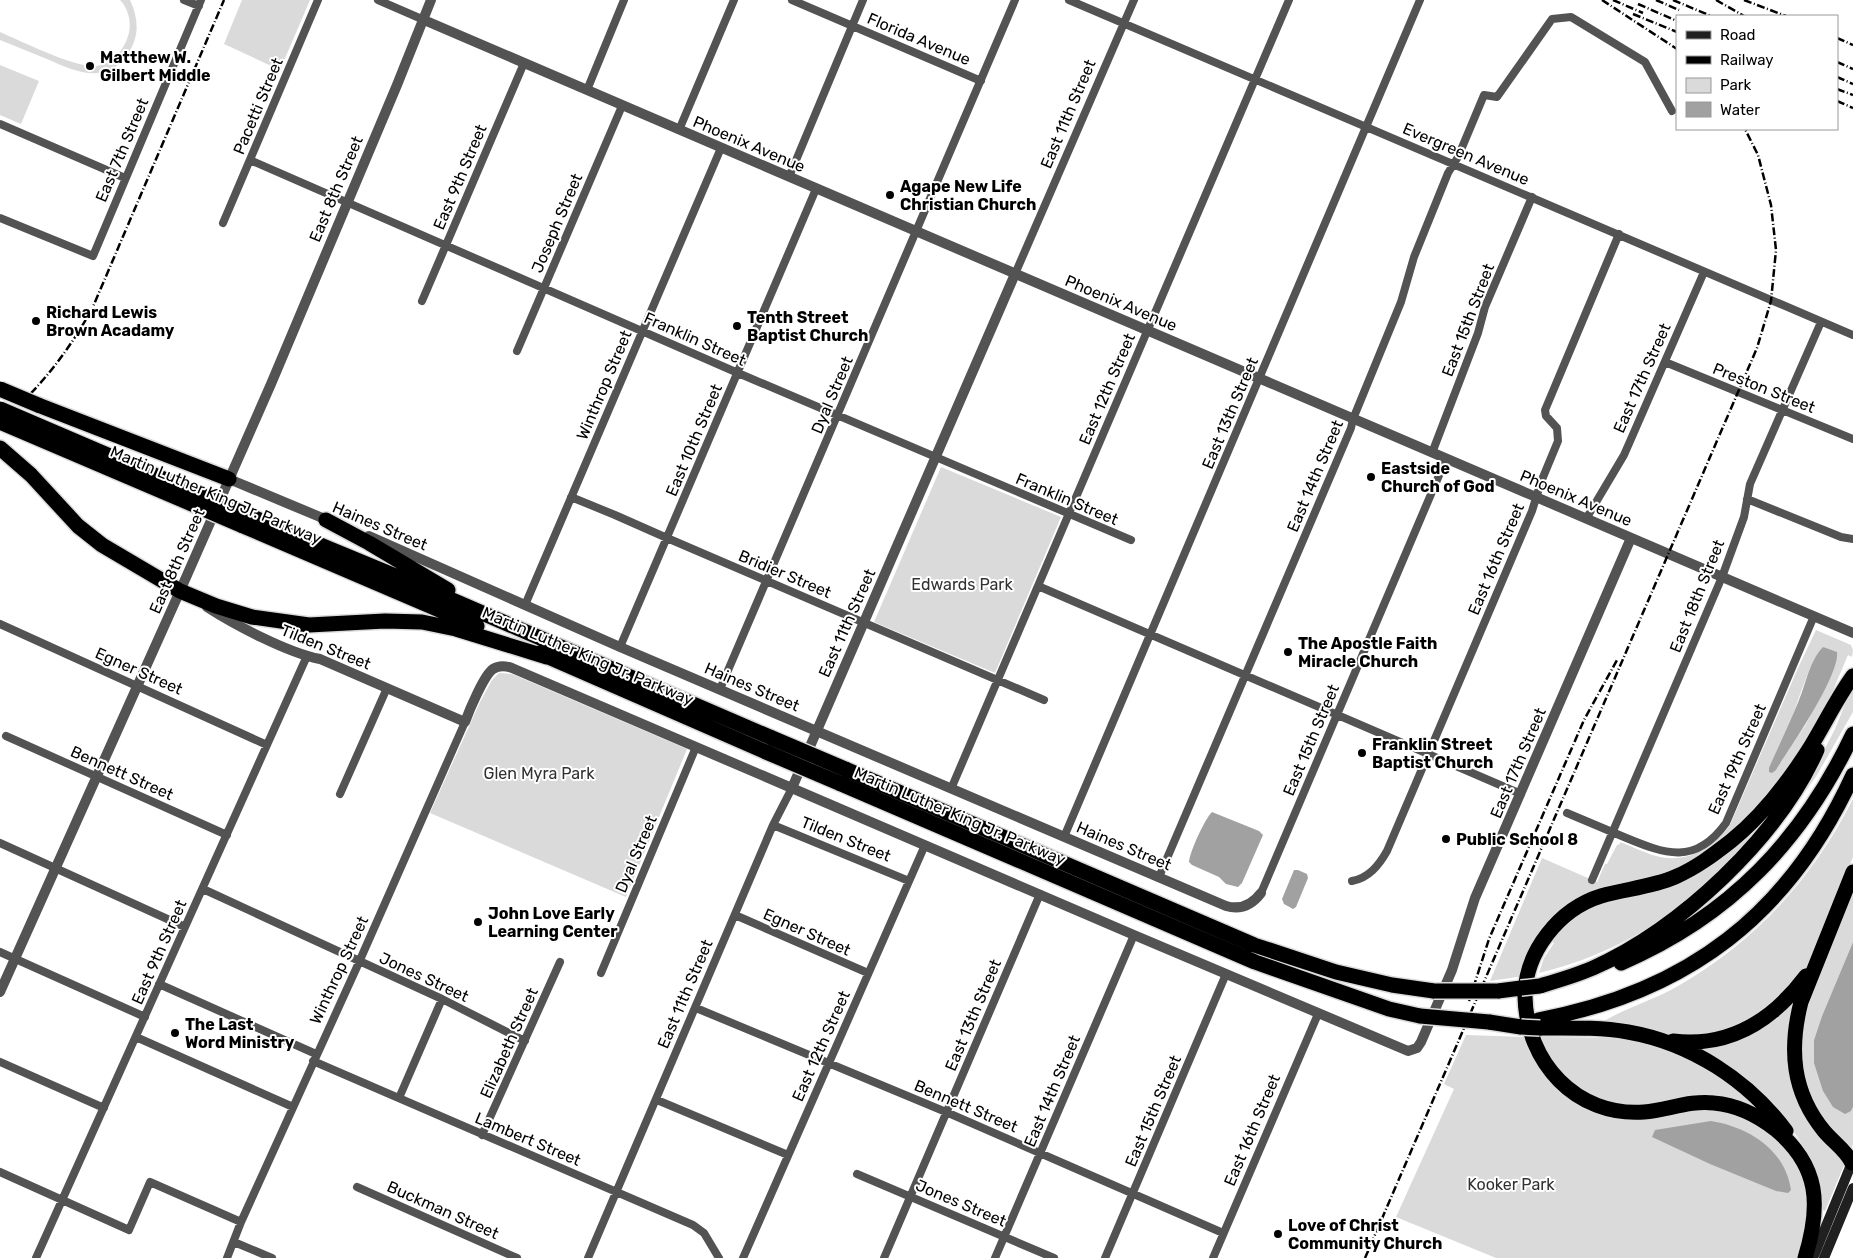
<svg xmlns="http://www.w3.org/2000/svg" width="1853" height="1258" viewBox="0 0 1853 1258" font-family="Rubik,sans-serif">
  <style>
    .green { fill: #dadada; fill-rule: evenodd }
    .water { fill: #a1a1a1 }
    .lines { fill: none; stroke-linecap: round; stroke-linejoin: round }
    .motorway-casing { stroke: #dbdbdb; stroke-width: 18 }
    .minor { stroke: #535353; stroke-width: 8 }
    .tertiary { stroke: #535353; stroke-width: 10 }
    .secondary { stroke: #202020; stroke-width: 10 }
    .motorway { stroke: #000; stroke-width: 15 }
    .rail { stroke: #000; stroke-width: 2.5; stroke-dasharray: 8 2.5 1 2.5; stroke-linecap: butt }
    .motorway-bridge-casing { stroke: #dbdbdb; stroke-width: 18; stroke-linecap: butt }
    .motorway-bridge { stroke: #000; stroke-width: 15 }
    .poi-dot { fill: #000; stroke: #fff; stroke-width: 2 }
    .labels { text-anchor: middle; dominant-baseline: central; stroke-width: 4; stroke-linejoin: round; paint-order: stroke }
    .street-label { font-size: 16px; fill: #000; stroke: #fff }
    .poi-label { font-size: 16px; font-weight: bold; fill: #000; stroke: #fff; text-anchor: start }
    .park-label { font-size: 16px; fill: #313131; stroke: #fff }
  </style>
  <rect width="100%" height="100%" fill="#fff"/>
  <path class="green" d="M120,0H130C138,17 140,35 129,52C107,86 76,72 47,59C31,53 16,46 0,40V32C21,41 77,69 97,66C112,64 124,50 128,36C132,24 129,9 120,0Z
    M242,0H310L280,70L224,44Z
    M0,65L39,81L21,124L0,115Z
    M941,467L1061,517L995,673L874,622Z
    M1816,630L1851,645L1853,650L1852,657L1848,655L1829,700L1808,737L1773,789L1737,829L1677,873L1581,900L1524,976L1490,981L1542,858L1597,882L1605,864H1607L1617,845L1620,844V842C1632,846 1644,853 1656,856C1687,864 1712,849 1730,825L1798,668ZM1823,647L1833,671L1806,724L1776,770C1785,743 1806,664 1823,647Z
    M499,673L512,674L687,749L626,897L430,813L480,702L492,680Z
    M1853,685V712L1817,775L1774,835L1748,863L1724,885L1816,766L1835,729Z
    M1853,799V857L1805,971L1791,991L1734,1030L1675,1038L1602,1022C1626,1008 1654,1000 1678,986C1757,940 1812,879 1853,799Z
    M1771,805C1763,827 1747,843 1730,860C1675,917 1617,954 1539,973L1544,958L1554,943L1550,940L1555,933L1588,906L1648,891Z
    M1853,894V942L1822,1016L1814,1040L1851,1111L1853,1107V1144L1850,1151L1824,1124L1803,1081L1801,1021Z
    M1793,1000L1790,1056L1845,1163L1825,1211L1821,1209L1819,1185L1811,1161L1800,1141L1784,1117L1701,1051L1702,1046Z
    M1466,1035L1527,1037L1536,1058L1614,1114V1118L1714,1107L1767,1127L1803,1170L1808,1209L1799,1258H1496L1396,1217L1454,1089L1444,1084Z
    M1541,1037L1628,1038L1686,1053L1765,1109L1652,1107L1607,1103L1571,1084L1547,1055Z"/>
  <path class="water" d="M1823,647L1837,652C1840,675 1790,748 1776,770L1772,773L1769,772V768C1779,745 1790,723 1799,700C1806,683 1810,660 1823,647Z
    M1212,812L1259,831L1263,835L1242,883L1238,887L1226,884L1219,877L1192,865L1189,862C1190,852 1204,820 1212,812Z
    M1294,870H1298L1307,874L1308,878L1296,907L1293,909L1284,904L1282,899Z
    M1853,942V1107L1851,1111L1845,1114L1833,1107L1823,1091L1814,1063V1040L1822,1016Z
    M1711,1121C1748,1127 1785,1149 1791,1190L1788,1193L1776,1191L1710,1164L1652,1137L1655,1130Z"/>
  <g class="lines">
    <g class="motorway-casing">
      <path id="motorway" d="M38,405L229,479
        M0,448L31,475L78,526L102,545L180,591L216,606L252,617L309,625L385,621L422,622L456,629L547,657
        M245,514L422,587L772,738
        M326,520L369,543L448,590
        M241,525L477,626
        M539,653L766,752
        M845,769L1254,945L1336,972L1392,985L1434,991
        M839,783L1255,962L1389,1009L1420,1016
        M1621,963C1730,916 1802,841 1853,734
        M1543,985C1560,980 1577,975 1593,968C1680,930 1779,836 1817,750
        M1498,991L1521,988
        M1538,1020C1688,992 1789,915 1853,775
        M1489,1022L1521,1027
        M1540,1028C1569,1028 1599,1027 1628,1032C1691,1043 1748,1080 1786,1131
        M1673,1041C1730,1048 1773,1020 1806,976
        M1852,1163C1846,1150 1833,1142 1824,1131C1792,1092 1789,1049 1801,1002L1853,872
        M1805,1258C1821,1206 1820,1166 1775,1129C1757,1115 1737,1105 1714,1103C1690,1100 1668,1110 1644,1112C1576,1117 1526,1062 1525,996C1525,952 1559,909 1601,896C1625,889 1652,887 1675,877C1696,868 1713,855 1731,841C1763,815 1789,781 1811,746C1825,723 1837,698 1853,676"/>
    </g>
    <path class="minor" d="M184,0L199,6
      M378,0L424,20
      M792,0L981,81
      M1069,0L1853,335
      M587,90L624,0
      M0,124L125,178
      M679,130L734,0
      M250,160L738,373L1131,540
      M789,177L863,0
      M0,218L93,256L201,0
      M223,223L318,0
      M1015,274L1134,0
      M422,301L524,63
      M517,351L622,106
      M1665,362L1853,439
      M1432,453L1478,333L1485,307L1532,197
      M571,497L615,515L667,538L1044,700
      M1747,499L1841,537L1853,539
      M1586,519L1624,455L1704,272
      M1038,586L1521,794
      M525,605L721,148
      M0,624L267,745
      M620,647L816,189
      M720,689L1015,0
      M6,736L227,835
      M951,789L1289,0
      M340,794L387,688
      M1567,813C1586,821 1605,829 1624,837C1665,854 1695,866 1726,823L1814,616
      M773,825L909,881
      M1064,837L1420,0
      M0,843L185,927
      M1159,877L1351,428L1353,419L1401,302L1414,257L1448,173L1458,157L1484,95L1497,97L1552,19L1571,17L1645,62L1672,111
      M1592,880L1722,577L1744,517L1750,484L1821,322
      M1352,881C1369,878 1379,865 1387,851L1532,511L1541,482L1558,441L1557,428L1546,416L1545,410L1619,234
      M203,889L442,999L525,1041
      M1261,893L1446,459
      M735,915L868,973
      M0,952L145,1017
      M601,973L696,747
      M159,984L316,1054
      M696,1008L946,1112L1223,1233
      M136,1037L293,1107
      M313,1061L693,1225L704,1233L719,1258
      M0,1062L104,1108
      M399,1098L442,999
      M657,1100L788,1155
      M482,1135L560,962
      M0,1172L129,1230L150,1182L241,1222
      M857,1174L1054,1258
      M357,1187L517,1258
      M234,1242L272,1258
      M36,1258L307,656
      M227,1258L241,1222L356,969L465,722
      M588,1258L773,825L792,788
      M743,1258L925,845
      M884,1258L1040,894
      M995,1258L1134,935
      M1105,1258L1226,974
      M1213,1258L1318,1014"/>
    <path class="tertiary" d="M424,20L1853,633
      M229,479L332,522
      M369,536L620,647L1226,906C1240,910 1252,905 1261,893
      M207,607C235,625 288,653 320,659L465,722C469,711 484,675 493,669C499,665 506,666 512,668L1134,935L1408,1051L1417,1048L1421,1042L1452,970L1475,898L1631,538
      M792,788L1015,274
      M0,992L184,582L271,384L397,85L431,0"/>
    <path class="secondary" d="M1813,1258L1853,1160
      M1824,1258L1853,1188"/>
    <use href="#motorway" class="motorway"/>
    <path class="rail" d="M1602,0L1677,49
      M1613,0L1643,13
      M1656,0L1679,10
      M1673,0L1711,16
      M1716,0L1744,16
      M1744,0L1786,16
      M1638,4L1677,21
      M1633,14L1677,32
      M1837,38L1853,45
      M1837,62L1853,69
      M1837,77L1853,84
      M1837,89L1853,95
      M1837,101L1853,108
      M0,422C38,391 68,352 92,309L224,0
      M1469,1001L1489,939L1584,720L1617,660
      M1365,1258L1757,348L1771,301L1776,250L1771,205L1758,155L1745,129"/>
    <g class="motorway-bridge-casing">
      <path id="motorway-bridge" d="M0,389L38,405
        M0,409L245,514
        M0,422L241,525
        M772,738L845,769
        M766,752L839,783
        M1521,988L1540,986
        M1434,991H1498
        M1420,1016L1489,1022
        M1521,1027L1540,1028"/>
    </g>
    <use href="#motorway-bridge" class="motorway-bridge"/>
  </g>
  <g class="poi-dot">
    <circle cx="90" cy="66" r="5"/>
    <circle cx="890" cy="195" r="5"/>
    <circle cx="36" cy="321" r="5"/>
    <circle cx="737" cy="326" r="5"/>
    <circle cx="1371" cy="477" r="5"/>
    <circle cx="1288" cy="652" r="5"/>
    <circle cx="1362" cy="753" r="5"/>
    <circle cx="1446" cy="839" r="5"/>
    <circle cx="478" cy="922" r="5"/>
    <circle cx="175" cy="1033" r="5"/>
    <circle cx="1278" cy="1234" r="5"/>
  </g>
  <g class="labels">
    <g class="street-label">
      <text transform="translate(919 39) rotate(23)">Florida Avenue</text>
      <text transform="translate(258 106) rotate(-67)">Pacetti Street</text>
      <text transform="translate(1068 114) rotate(-67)">East 11th Street</text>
      <text transform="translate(749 144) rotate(23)">Phoenix Avenue</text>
      <text transform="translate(122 150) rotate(-67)">East 7th Street</text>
      <text transform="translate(1466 154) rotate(23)">Evergreen Avenue</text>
      <text transform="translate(460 177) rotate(-67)">East 9th Street</text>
      <text transform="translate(336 189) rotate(-67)">East 8th Street</text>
      <text transform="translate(557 223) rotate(-67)">Joseph Street</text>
      <text transform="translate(1121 303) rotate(23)">Phoenix Avenue</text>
      <text transform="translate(1468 320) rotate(-69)">East 15th Street</text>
      <text transform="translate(695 339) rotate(24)">Franklin Street</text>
      <text transform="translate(1642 378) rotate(-66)">East 17th Street</text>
      <text transform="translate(604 385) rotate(-67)">Winthrop Street</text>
      <text transform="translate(1764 388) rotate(22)">Preston Street</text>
      <text transform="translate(1107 389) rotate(-67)">East 12th Street</text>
      <text transform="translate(832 395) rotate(-67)">Dyal Street</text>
      <text transform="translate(1230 413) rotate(-67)">East 13th Street</text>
      <text transform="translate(694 440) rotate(-67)">East 10th Street</text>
      <text transform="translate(1315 476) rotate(-67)">East 14th Street</text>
      <text transform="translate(216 495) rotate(23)">Martin Luther King Jr. Parkway</text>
      <text transform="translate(1576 498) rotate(23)">Phoenix Avenue</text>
      <text transform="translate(1067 499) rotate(23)">Franklin Street</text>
      <text transform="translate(380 526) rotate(23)">Haines Street</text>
      <text transform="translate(1496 559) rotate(-67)">East 16th Street</text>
      <text transform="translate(177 561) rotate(-66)">East 8th Street</text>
      <text transform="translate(785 574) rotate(23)">Bridier Street</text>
      <text transform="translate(1697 596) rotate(-68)">East 18th Street</text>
      <text transform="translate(847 623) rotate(-66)">East 11th Street</text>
      <text transform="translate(326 647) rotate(22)">Tilden Street</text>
      <text transform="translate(588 656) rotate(23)">Martin Luther King Jr. Parkway</text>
      <text transform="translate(139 671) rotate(24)">Egner Street</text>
      <text transform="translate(752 687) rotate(23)">Haines Street</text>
      <text transform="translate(1311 740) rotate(-67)">East 15th Street</text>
      <text transform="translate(1737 759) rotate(-66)">East 19th Street</text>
      <text transform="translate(1518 763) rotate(-67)">East 17th Street</text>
      <text transform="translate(122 773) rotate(24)">Bennett Street</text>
      <text transform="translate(960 816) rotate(23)">Martin Luther King Jr. Parkway</text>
      <text transform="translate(846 839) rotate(22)">Tilden Street</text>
      <text transform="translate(1124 846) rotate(23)">Haines Street</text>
      <text transform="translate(636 854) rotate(-67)">Dyal Street</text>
      <text transform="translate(807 932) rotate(24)">Egner Street</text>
      <text transform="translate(159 952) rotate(-66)">East 9th Street</text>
      <text transform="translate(339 970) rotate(-65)">Winthrop Street</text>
      <text transform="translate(424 977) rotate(25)">Jones Street</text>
      <text transform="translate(685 994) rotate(-67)">East 11th Street</text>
      <text transform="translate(973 1015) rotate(-67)">East 13th Street</text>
      <text transform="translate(509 1043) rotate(-66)">Elizabeth Street</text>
      <text transform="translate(821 1046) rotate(-66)">East 12th Street</text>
      <text transform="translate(1052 1091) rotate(-67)">East 14th Street</text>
      <text transform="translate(966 1106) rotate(23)">Bennett Street</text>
      <text transform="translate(1153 1111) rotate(-67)">East 15th Street</text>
      <text transform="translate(1252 1130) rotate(-67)">East 16th Street</text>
      <text transform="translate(528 1139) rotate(23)">Lambert Street</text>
      <text transform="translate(961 1203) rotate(23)">Jones Street</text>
      <text transform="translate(443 1210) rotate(24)">Buckman Street</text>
    </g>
    <g class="poi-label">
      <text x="100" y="57">Matthew W.<tspan x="100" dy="18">Gilbert Middle</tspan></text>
      <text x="900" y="186">Agape New Life<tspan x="900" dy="18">Christian Church</tspan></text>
      <text x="46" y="312">Richard Lewis<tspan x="46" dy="18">Brown Acadamy</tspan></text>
      <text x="747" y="317">Tenth Street<tspan x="747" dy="18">Baptist Church</tspan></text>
      <text x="1381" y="468">Eastside<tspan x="1381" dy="18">Church of God</tspan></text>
      <text x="1298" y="643">The Apostle Faith<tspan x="1298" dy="18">Miracle Church</tspan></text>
      <text x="1372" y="744">Franklin Street<tspan x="1372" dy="18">Baptist Church</tspan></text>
      <text x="1456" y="839">Public School 8</text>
      <text x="488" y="913">John Love Early<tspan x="488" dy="18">Learning Center</tspan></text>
      <text x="185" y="1024">The Last<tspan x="185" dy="18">Word Ministry</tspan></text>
      <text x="1288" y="1225">Love of Christ<tspan x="1288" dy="18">Community Church</tspan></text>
    </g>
    <g class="park-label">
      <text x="962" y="584">Edwards Park</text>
      <text x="539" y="773">Glen Myra Park</text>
      <text x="1511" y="1184">Kooker Park</text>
    </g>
  </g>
  <rect x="1676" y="15" width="162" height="115" fill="#ffffff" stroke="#999999"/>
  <rect x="1686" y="31" width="25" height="8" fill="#202020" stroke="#999999"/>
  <text x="1720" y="40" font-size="15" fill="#000000">Road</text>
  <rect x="1686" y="56" width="25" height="8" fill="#000000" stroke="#999999"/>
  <text x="1720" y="65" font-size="15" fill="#000000">Railway</text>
  <rect x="1686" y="78" width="25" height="15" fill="#dadada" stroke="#999999"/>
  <text x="1720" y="90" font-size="15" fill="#000000">Park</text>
  <rect x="1686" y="102" width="25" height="15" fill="#a1a1a1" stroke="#999999"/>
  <text x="1720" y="115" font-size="15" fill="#000000">Water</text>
</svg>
